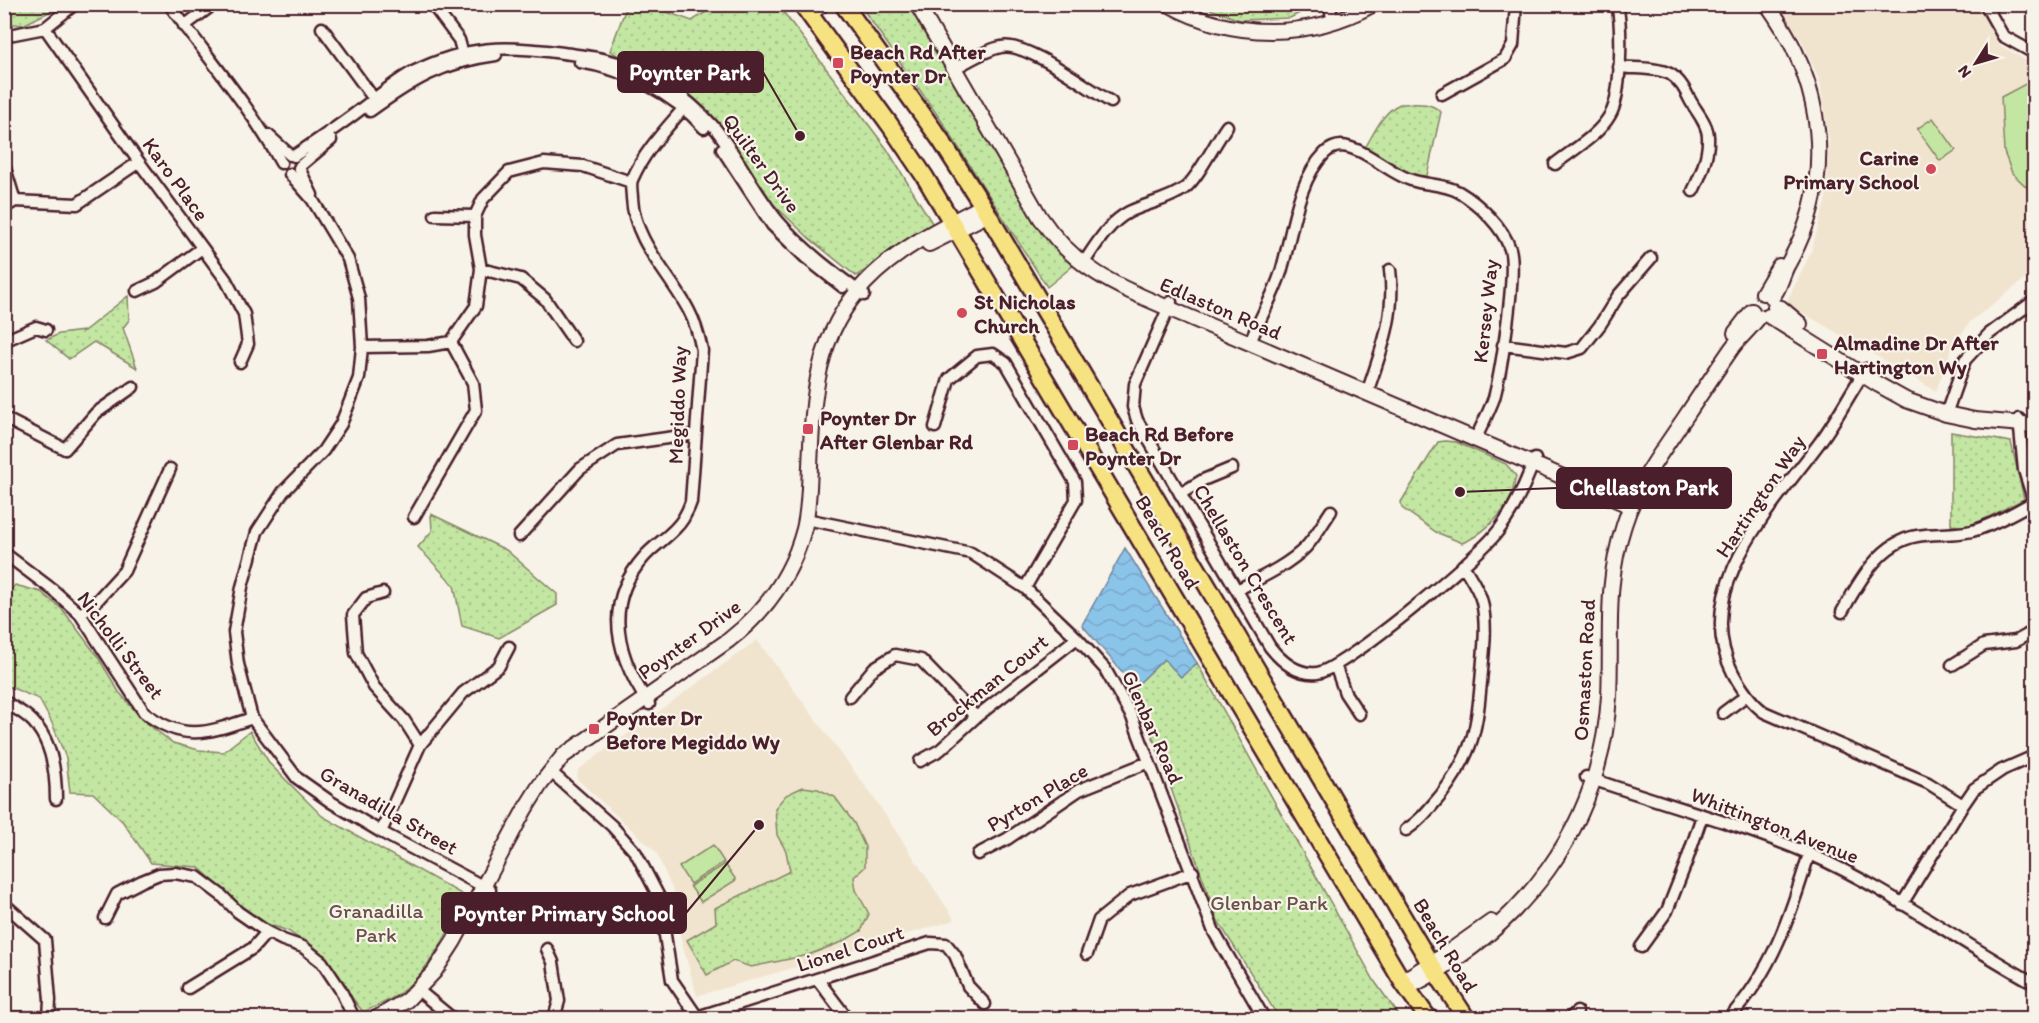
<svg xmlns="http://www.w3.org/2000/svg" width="2039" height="1023" viewBox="0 0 2039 1023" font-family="Itim,sans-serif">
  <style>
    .built { fill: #f1e4cf }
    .green { fill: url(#green-dots); stroke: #868366; stroke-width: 1.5 }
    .pitch { fill: #c3e7a2; stroke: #868366; stroke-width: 1.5 }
    .water { fill: url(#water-waves); stroke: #71829d; stroke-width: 1.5 }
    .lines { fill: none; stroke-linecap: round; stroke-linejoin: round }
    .street-casing { stroke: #4a1f2b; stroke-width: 15 }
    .secondary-casing { stroke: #4a1f2b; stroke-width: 18 }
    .primary-casing { stroke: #4a1f2b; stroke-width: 21 }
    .street { stroke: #f7f3e8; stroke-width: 10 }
    .secondary { stroke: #f7f3e8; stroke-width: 14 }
    .primary { stroke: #f7e281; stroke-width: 16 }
    .poi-dot { fill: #d1495b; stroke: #f7f3e8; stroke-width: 2 }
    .labels { text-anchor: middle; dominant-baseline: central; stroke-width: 4.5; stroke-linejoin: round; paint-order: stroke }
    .poi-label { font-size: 21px; font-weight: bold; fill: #4a1f2b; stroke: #f7f3e8; text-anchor: start }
    .street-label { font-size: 21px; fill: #4a1f2b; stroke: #f7f3e8 }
    .park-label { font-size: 21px; fill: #685149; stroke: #f7f3e8 }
    .leader { fill: none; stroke: #4a1f2b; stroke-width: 2 }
    .callout-dot { fill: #4a1f2b; stroke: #f7f3e8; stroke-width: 2 }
    .callout { fill: #4a1f2b; stroke: #4a1f2b; stroke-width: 2 }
    .callout-label { font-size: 22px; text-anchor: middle; font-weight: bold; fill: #fff }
  </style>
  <defs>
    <pattern id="green-dots" width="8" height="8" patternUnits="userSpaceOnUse" patternTransform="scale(1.5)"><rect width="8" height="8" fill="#c3e7a2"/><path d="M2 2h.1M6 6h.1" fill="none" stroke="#a9c68c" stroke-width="1.8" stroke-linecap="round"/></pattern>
    <pattern id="water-waves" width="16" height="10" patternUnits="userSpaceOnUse" patternTransform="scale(1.5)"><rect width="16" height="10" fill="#8bc4e9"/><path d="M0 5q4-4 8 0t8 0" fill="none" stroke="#79a8c8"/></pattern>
  </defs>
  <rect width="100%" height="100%" fill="#f7f3e8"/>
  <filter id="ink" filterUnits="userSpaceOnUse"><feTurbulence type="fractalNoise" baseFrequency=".0167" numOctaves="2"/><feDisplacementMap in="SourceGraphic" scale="12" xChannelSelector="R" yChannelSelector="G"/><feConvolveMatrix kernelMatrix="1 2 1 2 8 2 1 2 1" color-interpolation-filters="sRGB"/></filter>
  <g filter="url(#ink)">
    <path class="built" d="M1776,5H1978L1999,45L2034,65V272L1970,322L1951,350L1936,391L1786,303L1811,252L1826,199L1829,139L1820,82L1802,41Z
      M757,640L874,798L955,920L697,996L681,940L673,891L656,852L577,779L578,770Z"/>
    <path class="green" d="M5,4H63V5L23,25L5,23Z
      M1308,4L1309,8L1290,18L1240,20L1199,5Z
      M627,5H647L692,21L717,5H778L887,149L935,228L856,276L810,239L769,200L683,94L610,51Z
      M860,5H913L1043,228L1074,265L1047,287L943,123Z
      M1400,104C1415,104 1429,101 1441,112L1426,180L1413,175L1365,148C1374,133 1383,111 1400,104Z
      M128,296L129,320L123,328L137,368L94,342L69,359L46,340L59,334L84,331Z
      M1951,432L2011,442L2024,499L1969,527L1951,525Z
      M1445,441L1456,442L1506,464L1516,476C1514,483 1513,493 1510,499C1502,516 1479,537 1462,543L1436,532L1402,508L1401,502L1438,442Z
      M431,514L506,550L557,594V605L499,638L462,626L454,585L418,547L432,531Z
      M15,585L41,592L63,610L98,657L119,692L144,721L173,743L199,750L223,752L250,731L270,764L322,816L465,896C451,929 427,975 397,995C386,1002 375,1007 363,1012L316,950L288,931L258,921L198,867L151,863L123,822L93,793L70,792L66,758L52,723L39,699L5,685V596Z
      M1164,659L1181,677L1197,663L1375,982L1401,1018H1279L1218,921L1135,687Z
      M803,787L818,789L835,797L854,823L865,847V867L854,877L856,890L869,914L861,931L842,942L808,955L751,967L733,961L707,975L687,940L716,923L715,908L790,871L786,851L777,835L775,808L786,795Z"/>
    <path class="pitch" d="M2031,81L2034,83V194L2012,173L2004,152L2001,97Z
      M1933,118L1956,150L1940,161L1917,129Z
      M713,845L724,862L690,884L679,867Z
      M725,864L736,880L701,902L690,886Z"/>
    <path class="water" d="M1125,548L1197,663L1181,677L1164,659L1135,687L1082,625Z"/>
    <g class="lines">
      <g class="street-casing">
        <path id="street" d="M169,4C207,57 250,106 281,163
          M432,4L459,40L464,58
          M1329,4L1333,21
          M1986,6L2003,36L2034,53
          M184,26L214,4
          M45,28L139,162L226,280L244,314L248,344L240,362
          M322,28L377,103
          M4,36L45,28L75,4
          M580,62C625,69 674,94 704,128
          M1619,67C1635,69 1656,67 1670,74C1680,80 1685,90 1690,100C1696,111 1708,124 1708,137C1709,155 1701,175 1693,191
          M955,68C969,61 985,50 1001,47C1026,41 1087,88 1111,102
          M1442,94L1505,59L1513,45L1516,4
          M370,111C413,80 442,62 496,55
          M268,135L290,155
          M722,149L772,225L805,257L843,287
          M294,156C318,140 342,124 365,106C380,95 396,81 413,72C468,45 504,45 563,53C576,55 590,56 603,59C645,68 686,95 714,127C738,156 754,192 778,221C802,249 834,273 864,295
          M1555,164C1574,149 1598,136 1610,115C1622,96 1622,26 1617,4
          M4,165L15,201
          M300,166L331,140
          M299,168L312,195
          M290,174L312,199L348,259L359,298L362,347L359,378L341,424L323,451L283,492L257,532L242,587L234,632L238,664L252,718L297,778L331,802L381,832L490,890
          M4,208L15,201L77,204L139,162
          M435,215L475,216
          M1083,264C1095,246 1109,222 1129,212C1147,203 1169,200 1185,188C1198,178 1216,141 1227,126
          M481,269L521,279L545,299L574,341
          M137,291L156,282L202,248
          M1171,302L1135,384L1133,407L1137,420L1270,647C1281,661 1297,675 1317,673C1343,670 1474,560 1494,536C1513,514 1524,486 1535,459
          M4,341L36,327L46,330
          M1250,343C1259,319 1273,297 1281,272C1292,236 1296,182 1325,153C1329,149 1336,146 1341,146C1364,147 1389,173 1411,180C1426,185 1445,184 1459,192C1479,204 1503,227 1510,249C1517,273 1501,372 1494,398C1489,412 1481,427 1475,440
          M1503,345L1566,353L1582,348L1600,325L1618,296L1651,258
          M362,347L428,346L451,342L476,306L481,269L475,235V216L483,199L509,172L544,163L583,166L631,182
          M1866,369C1850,393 1837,419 1820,442C1774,505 1689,589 1733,673C1741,688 1750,702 1764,712L1928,783L1963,805
          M1367,393C1381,351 1396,316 1390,270
          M1946,414L1965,360L1989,334L2034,301
          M4,418L65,449L96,413L133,387
          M2019,419L2024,470L2034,502
          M935,427L949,379L977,356L993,354L1006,363L1075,482L1076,500L1025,588
          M1180,494L1203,480L1232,468
          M414,517L476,410L473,383L451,342
          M806,519L971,553L1025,588L1077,638L1105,669L1132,717L1214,932L1264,1018
          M519,536L580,469L617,445L696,434
          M4,553L53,590L80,614L144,712C183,743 208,733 252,718
          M1237,590C1260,578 1287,566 1306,547C1316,536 1323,523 1331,511
          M383,593L366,598L353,615L356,653L374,687L404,720L420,745
          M1842,612C1859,582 1880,542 1917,536C1935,533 1954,535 1972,531C1994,525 2014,512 2034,502
          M80,614L93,605L124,571L170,469
          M1335,665L1345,693L1359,714
          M1952,665L1984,645L2016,641L2034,631
          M850,697L874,668L895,655L921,660L976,717
          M4,701C12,707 21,711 28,717C52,737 56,771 56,799
          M649,704C617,657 602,604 644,557C655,544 674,534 683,519C686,514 689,508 691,502L702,350C699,336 696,324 689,311C670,274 634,242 632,198C632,192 630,185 632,180C643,153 664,131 683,109
          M1723,713L1747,695
          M920,761L940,750L976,717L1077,638
          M550,771L612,826L636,853L659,897L672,980L698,1018
          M1586,777C1660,803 1737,823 1810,854C1889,889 1959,942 2034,983
          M1406,830C1420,821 1430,808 1441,795C1476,749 1477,726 1482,671C1484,648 1487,625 1482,602C1479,589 1470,577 1463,565
          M381,832L420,745L463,693L499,666L509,647
          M978,854L1007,839L1079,790L1149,762
          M4,904L45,940L50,1000L49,1018
          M1902,904L1963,805L1974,789L2002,770L2034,756
          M105,918L117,894L142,881L159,874L175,873L197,877L221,895L238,912L267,932L283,940L303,947L322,962L340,989L354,1018
          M1641,947L1667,911L1686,863L1702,816
          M547,949L553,962L559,1001L554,1018
          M1087,954L1099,920L1130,895L1193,872
          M818,980L847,1018
          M188,988L253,948L267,932
          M418,990L452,1018
          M697,1017L930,943L946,944L955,955L968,986L985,1004
          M10,1018H42
          M1570,1018L1577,1012
          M1729,1018C1772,972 1791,914 1809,854"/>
      </g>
      <g class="secondary-casing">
        <path id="secondary" d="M917,4L1040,217C1074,268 1114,285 1168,308L1631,506
          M1168,4C1232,40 1309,40 1374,4
          M1767,4C1824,83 1837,178 1788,264C1782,274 1780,289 1772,297
          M810,14L822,4
          M929,244L987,215
          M1763,293L1779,266
          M1775,307L1781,308L1800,324
          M1769,316L1879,385L1906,400L1946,414L1975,420L2034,425
          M1735,333L1752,311
          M1402,981L1443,956L1491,922
          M1407,988C1522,929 1601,828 1609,696C1612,634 1604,587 1624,525C1636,486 1661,453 1684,419C1700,395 1716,371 1732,348C1740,337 1751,328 1759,317
          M377,1018L407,1000L434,972L454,941L525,809L540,785L563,756L729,640C765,612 792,575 804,529C809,509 809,487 810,466C813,398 815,336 865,283C897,249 942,227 983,206"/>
      </g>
      <g class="primary-casing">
        <path id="primary" d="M802,4L890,125L925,177L1402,981L1428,1018
          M843,4L940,139L983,206L1430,963L1466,1018"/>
      </g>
      <use href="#street" class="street"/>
      <use href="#secondary" class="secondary"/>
      <use href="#primary" class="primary"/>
    </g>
  </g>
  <g class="poi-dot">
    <rect x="832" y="57" width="12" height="12" rx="3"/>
    <circle cx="1931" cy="169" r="6"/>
    <circle cx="962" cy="313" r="6"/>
    <rect x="1816" y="348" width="12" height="12" rx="3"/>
    <rect x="802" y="423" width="12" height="12" rx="3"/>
    <rect x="1067" y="439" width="12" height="12" rx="3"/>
    <rect x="588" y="723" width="12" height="12" rx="3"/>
  </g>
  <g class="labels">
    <g class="poi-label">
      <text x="850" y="51">Beach Rd After<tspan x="850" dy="24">Poynter Dr</tspan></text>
      <text x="1919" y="157" text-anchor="end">Carine<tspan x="1919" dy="24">Primary School</tspan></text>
      <text x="974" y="301">St Nicholas<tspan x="974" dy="24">Church</tspan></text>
      <text x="1834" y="342">Almadine Dr After<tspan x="1834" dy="24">Hartington Wy</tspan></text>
      <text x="820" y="417">Poynter Dr<tspan x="820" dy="24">After Glenbar Rd</tspan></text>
      <text x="1085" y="433">Beach Rd Before<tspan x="1085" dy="24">Poynter Dr</tspan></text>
      <text x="606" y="717">Poynter Dr<tspan x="606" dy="24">Before Megiddo Wy</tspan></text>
    </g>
    <g class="street-label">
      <text transform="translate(762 163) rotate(54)">Quilter Drive</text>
      <text transform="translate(176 179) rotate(54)">Karo Place</text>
      <text transform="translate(1221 308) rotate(23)">Edlaston Road</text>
      <text transform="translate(1485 311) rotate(-84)">Kersey Way</text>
      <text transform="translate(677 405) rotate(-88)">Megiddo Way</text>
      <text transform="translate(1760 496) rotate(-56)">Hartington Way</text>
      <text transform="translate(1168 542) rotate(59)">Beach Road</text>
      <text transform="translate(1246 564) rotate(59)">Chellaston Crescent</text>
      <text transform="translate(689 639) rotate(-36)">Poynter Drive</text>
      <text transform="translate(121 645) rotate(53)">Nicholli Street</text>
      <text transform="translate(1584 670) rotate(-87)">Osmaston Road</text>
      <text transform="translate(987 685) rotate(-39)">Brockman Court</text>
      <text transform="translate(1153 727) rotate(66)">Glenbar Road</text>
      <text transform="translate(1037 797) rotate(-31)">Pyrton Place</text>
      <text transform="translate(389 810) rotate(30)">Granadilla Street</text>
      <text transform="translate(1775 825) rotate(21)">Whittington Avenue</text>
      <text transform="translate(1446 945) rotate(59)">Beach Road</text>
      <text transform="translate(850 948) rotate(-18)">Lionel Court</text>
    </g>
    <g class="park-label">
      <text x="1269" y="902">Glenbar Park</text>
      <text x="376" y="910">Granadilla<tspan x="376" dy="24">Park</tspan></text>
    </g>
  </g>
  <path class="leader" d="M800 136L763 72M1460 492L1557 488M759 825L686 913"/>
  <g class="callout-dot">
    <circle cx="800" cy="136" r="6"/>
    <circle cx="1460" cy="492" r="6"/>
    <circle cx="759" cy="825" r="6"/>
  </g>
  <g class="callout">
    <rect x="618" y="52" width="145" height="40" rx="6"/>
    <rect x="1557" y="468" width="174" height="40" rx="6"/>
    <rect x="442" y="893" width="244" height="40" rx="6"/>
  </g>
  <g class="callout-label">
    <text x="690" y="80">Poynter Park</text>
    <text x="1644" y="495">Chellaston Park</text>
    <text x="564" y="921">Poynter Primary School</text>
  </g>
  <rect width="2039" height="1023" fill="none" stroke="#f7f3e8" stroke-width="24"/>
  <rect x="12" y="12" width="2015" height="999" fill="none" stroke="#4a1f2b" stroke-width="2" filter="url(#ink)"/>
  <g transform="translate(1976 63) rotate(233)" stroke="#f7f3e8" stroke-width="4.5" paint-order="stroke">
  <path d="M0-4.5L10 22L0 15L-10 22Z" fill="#4a1f2b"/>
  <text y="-9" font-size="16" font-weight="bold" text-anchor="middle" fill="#4a1f2b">N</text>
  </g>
</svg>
